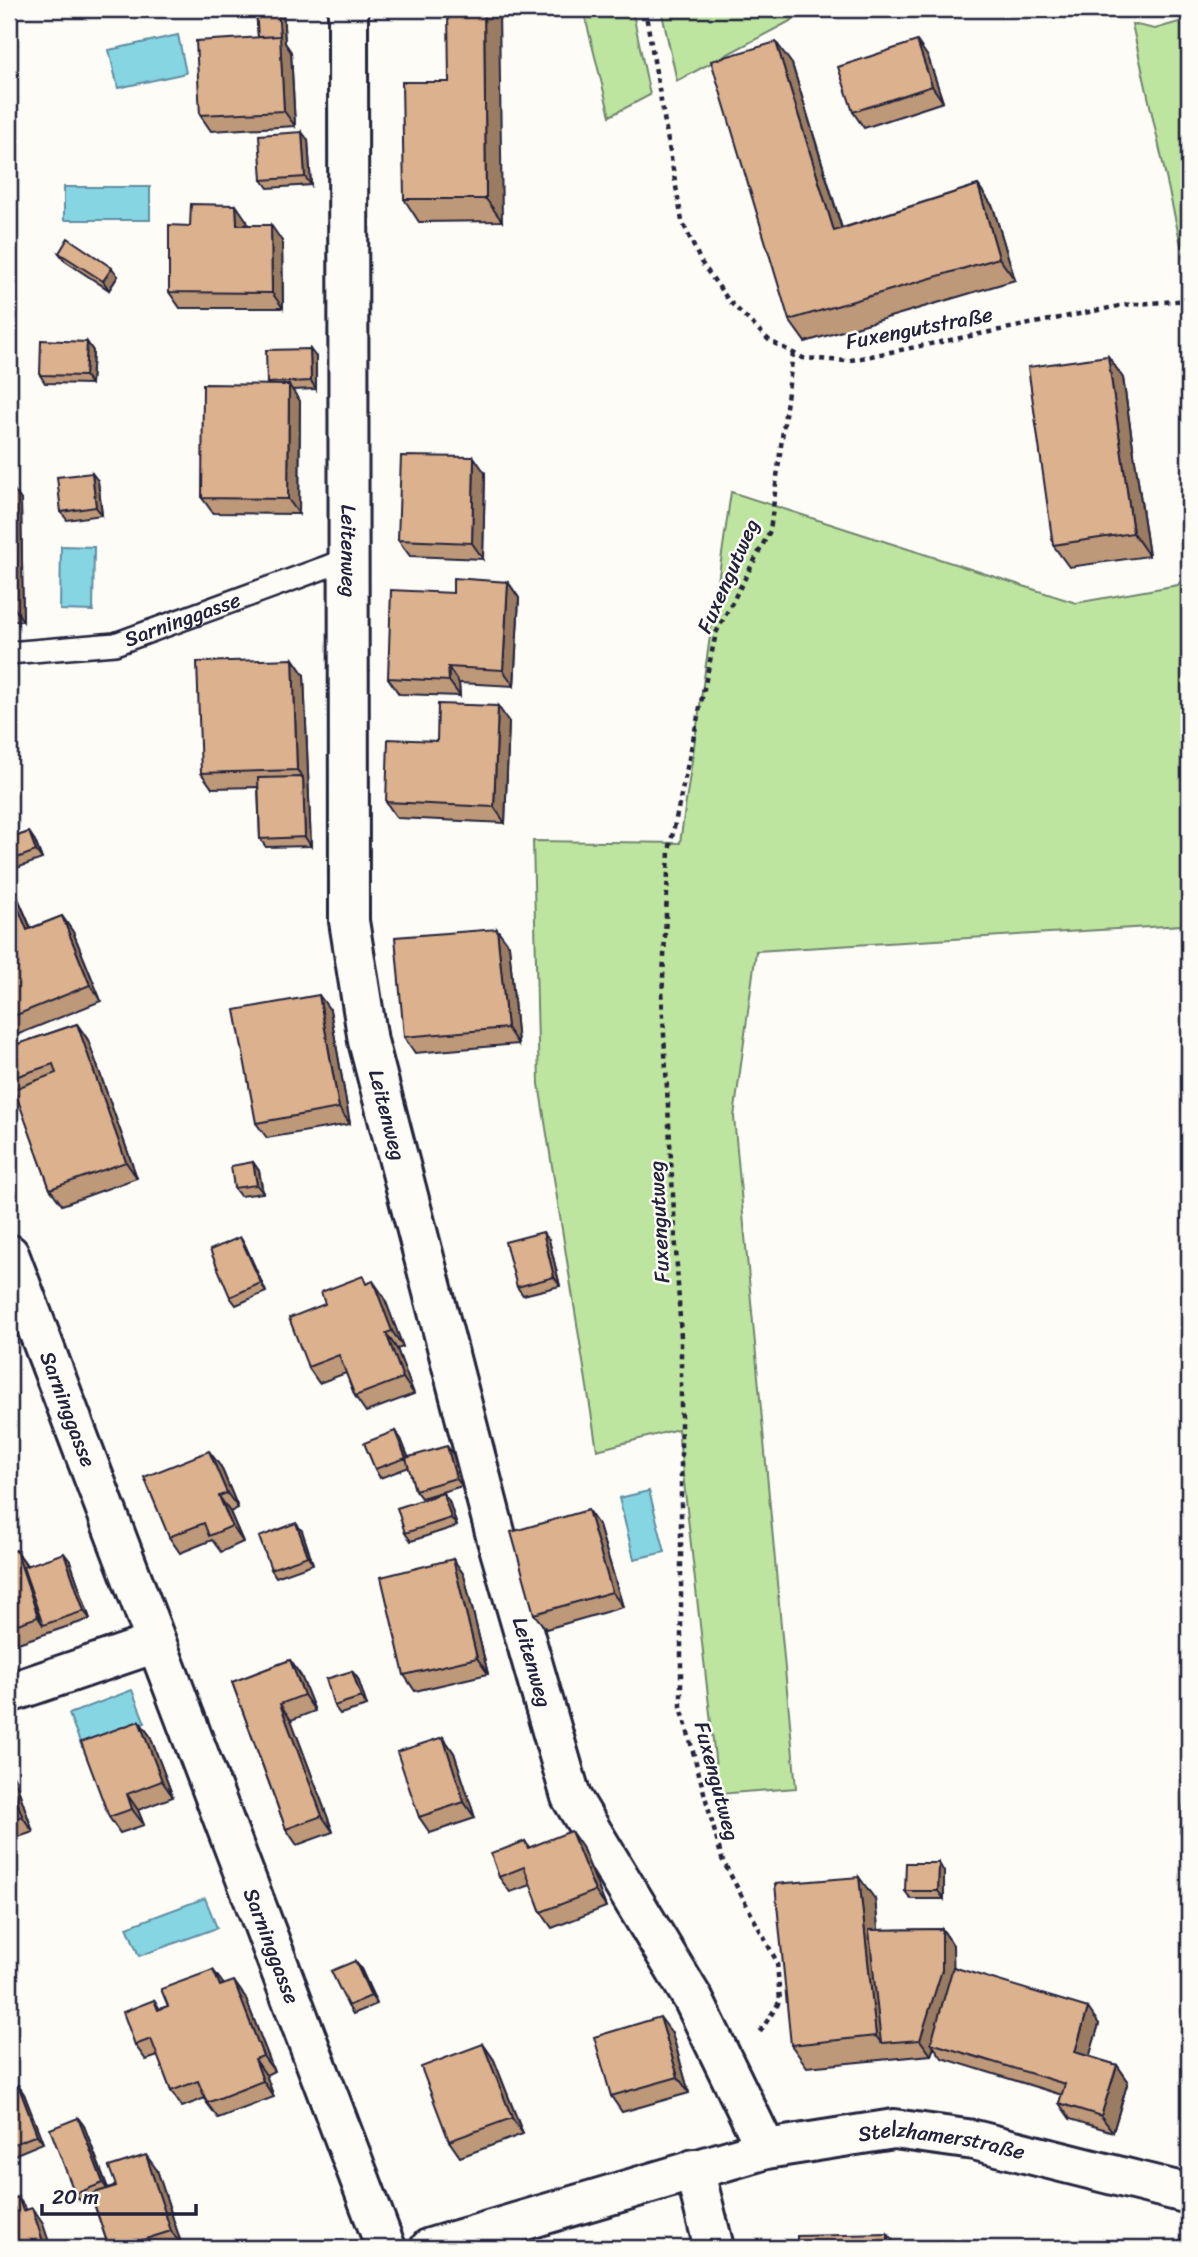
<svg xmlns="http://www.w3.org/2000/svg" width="1198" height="2257" viewBox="0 0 1198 2257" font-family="Sriracha,sans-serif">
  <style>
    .green { fill: #bee5a0; stroke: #70846e; stroke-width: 2 }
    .water { fill: #86d5e3; stroke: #5e8da0; stroke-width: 2 }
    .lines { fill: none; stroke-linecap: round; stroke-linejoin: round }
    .lane-casing { stroke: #22223b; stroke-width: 26 }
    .street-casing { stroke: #22223b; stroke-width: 44 }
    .path { stroke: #22223b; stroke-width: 4.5; stroke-dasharray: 5 5; stroke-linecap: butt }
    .lane { stroke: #fdfcf7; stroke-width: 21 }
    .street { stroke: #fdfcf7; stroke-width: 38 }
    .wall { fill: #bd9879; stroke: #22223b; stroke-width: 2 }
    .shaded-wall { fill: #9a7c63; stroke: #22223b; stroke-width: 2 }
    .building { fill: #dcb18d; stroke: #22223b; stroke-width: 2 }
    .labels { text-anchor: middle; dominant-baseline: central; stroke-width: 5; stroke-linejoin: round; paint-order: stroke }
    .street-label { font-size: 21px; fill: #22223b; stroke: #fdfcf7 }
  </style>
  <rect width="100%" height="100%" fill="#fdfcf7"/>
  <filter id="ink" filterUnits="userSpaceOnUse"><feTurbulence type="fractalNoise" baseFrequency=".0143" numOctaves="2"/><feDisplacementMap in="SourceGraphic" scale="14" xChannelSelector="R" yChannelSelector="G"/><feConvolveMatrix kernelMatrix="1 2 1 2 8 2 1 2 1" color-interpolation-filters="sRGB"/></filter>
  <g filter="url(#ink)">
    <path class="green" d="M583,9H632L650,95L610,116Z
      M661,9H813L677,81Z
      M1189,19V281L1132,24L1155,29Z
      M731,492L1076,603L1178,585L1189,569V853L1182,925L756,951L734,1117L796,1788L719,1794L678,1429L597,1450L539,1084L533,841L680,843Z"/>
    <path class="water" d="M178,35L186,73L118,88L109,50Z
      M64,187H150V220H64Z
      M61,546L94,547L93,611L60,610Z
      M649,1491L665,1552L634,1559L619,1498Z
      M132,1690L145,1723L82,1747L69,1714Z
      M205,1898L217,1928L139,1956L127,1927Z"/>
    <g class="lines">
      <g class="lane-casing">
        <g id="lane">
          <path id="s1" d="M9,653L115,644L351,558"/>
        </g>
      </g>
      <g class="street-casing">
        <g id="street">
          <path id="s2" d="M348,9L349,921L368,1041L497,1540L571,1797L693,1999L766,2149"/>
          <path id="s3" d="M9,1254L386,2248"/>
          <path d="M9,1693L156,1643"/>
          <path d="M694,2169L714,2248"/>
          <path id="s4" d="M430,2248L766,2149L894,2129L974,2140L1189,2194"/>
        </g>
      </g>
      <path class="path" d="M645,9L682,221L701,262L729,301L770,341L803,358L846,361L1124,305L1189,300
        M760,2032L780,2001L777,1962L722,1859L681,1707V1338L662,999L669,851L716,633L770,531L793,353"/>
      <use href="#lane" class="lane"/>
      <use href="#street" class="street"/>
    </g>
    <path class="wall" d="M256,9H283L285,43L291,52L295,126L211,131L200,115L258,37Z
      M928,57L943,102L864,128L853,112Z
      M792,64L842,228L978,185L993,207L1015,280L805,342L789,320Z
      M449,82L502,221L419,222L404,199Z
      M308,140L311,185L268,188L262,180Z
      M247,221L248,225L282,241L283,308H180L169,292L190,226Z
      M59,253L118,276L109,290L65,261Z
      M87,342L93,351L91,384L45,383L40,375Z
      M1108,356L1123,378L1149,556L1069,567L1053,545Z
      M316,357V389L292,390L300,401L299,514L213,513L202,498L268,385L267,383Z
      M485,473L483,559L410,556L398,540Z
      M98,481L102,515L67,520L61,512Z
      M9,483L21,500L23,621H9Z
      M508,582L519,598L514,686L459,683L460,696L399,694L388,678L453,593Z
      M293,659L304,675L311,846L266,847L260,839L258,787L212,788L201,773Z
      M509,722L505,823L397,818L386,802L437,741Z
      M29,832L35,841L42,859L14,869L9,862V839Z
      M9,878L11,882L31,928L62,916L73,932L101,1001L9,1038Z
      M509,945L518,1044L415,1053L404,1037Z
      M330,1010L350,1124L267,1138L256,1123Z
      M77,1024L88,1040L137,1178L62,1205L50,1189L17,1096L9,1099V1047Z
      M253,1162L259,1171L263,1193L240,1196L234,1188Z
      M549,1240L560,1286L523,1295L517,1287Z
      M245,1245L266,1292L236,1305L230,1297Z
      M368,1284L384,1297L403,1347L397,1349L414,1394L366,1412L355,1396L346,1373L319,1383L308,1367L325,1304Z
      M395,1431L401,1439L408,1457L453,1454L462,1486L421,1498L415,1490L409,1467L380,1478L375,1469Z
      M221,1467L238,1508L230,1512L243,1542L221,1552L212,1540L180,1553L169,1537Z
      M449,1501L457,1526L411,1541L405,1533Z
      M599,1526L623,1607L546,1629L534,1614Z
      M302,1531L313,1564L276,1577L271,1569Z
      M16,1550L27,1565L70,1561L90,1619L9,1646V1553Z
      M453,1559L464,1575L488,1674L415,1691L404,1675Z
      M290,1660L301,1676L315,1711L291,1720L333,1832L297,1845L286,1829L232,1682Z
      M352,1671L358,1679L367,1706L340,1714L334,1706Z
      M139,1721L150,1736L173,1797L138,1810L144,1825L120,1833L109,1817Z
      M443,1737L454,1753L475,1818L430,1833L419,1817Z
      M9,1770L14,1777L33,1832L9,1840Z
      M1189,1771V1845L1180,1832Z
      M525,1841L529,1847H582L606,1907L552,1928L541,1912L531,1885L510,1892L499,1877Z
      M944,1872V1899H911L905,1891Z
      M875,1899L878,1930L942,1929L953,1945V1967L1099,2024L1089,2057L1117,2065L1128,2081L1113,2132L1070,2119L1059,2103L1062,2095L942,2058L934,2047L931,2055L807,2067L791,2045Z
      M355,1961L361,1969L377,2004L353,2014L348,2006Z
      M213,1970L224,1985L245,1997L274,2071L266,2075L274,2097L218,2118L207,2103L205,2098L182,2107L171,2091L158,2056L146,2060L135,2045L154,2000L160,2009L168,2006Z
      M672,2033L689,2093L622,2112L611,2096Z
      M483,2044L494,2060L523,2134L460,2157L449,2141Z
      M18,2085L24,2094L43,2143L9,2157V2089Z
      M78,2118L84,2126L108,2188L157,2170L182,2246L176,2248H109L92,2198L81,2202L75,2194Z"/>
    <path class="shaded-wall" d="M278,9H283L285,43L291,52L295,126L284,111Z
      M484,9H499L502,221L486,199Z
      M917,41L928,57L943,102L932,86Z
      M776,42L792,64L849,253L834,231Z
      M302,132L308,140L311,185L305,177Z
      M978,185L993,207L1015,280L999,258Z
      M236,205L247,221L248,241L237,225Z
      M271,225L282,241L283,308L272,293Z
      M112,268L118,276L109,290L103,281Z
      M87,342L93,351L91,384L85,376Z
      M310,349L316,357V389L311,381Z
      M1108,356L1123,378L1149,556L1133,533Z
      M289,385L300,401L299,514L288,499Z
      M474,457L485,473L483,559L472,543Z
      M92,473L98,481L102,515L96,507Z
      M9,483L21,500L23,621L9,600Z
      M508,582L519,598L514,686L503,670Z
      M293,659L304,675L311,846L305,837L303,777L297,770Z
      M448,667L459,683L460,696L449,681Z
      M498,706L509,722L505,823L494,807Z
      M29,832L35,841L42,859L36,851Z
      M9,878L11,882L38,946L27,930L9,886Z
      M62,916L73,932L101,1001L90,985Z
      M497,929L509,945L518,1044L507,1028Z
      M319,995L330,1010L350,1124L339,1108Z
      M77,1024L88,1040L137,1178L126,1162Z
      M253,1162L259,1171L263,1193L257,1185Z
      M543,1232L549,1240L560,1286L554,1277Z
      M240,1237L245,1245L266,1292L261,1283Z
      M373,1281L384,1297L403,1347L392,1331Z
      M386,1333L397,1349L414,1394L403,1378Z
      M395,1431L401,1439L412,1466L406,1458Z
      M447,1446L453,1454L462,1486L456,1478Z
      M209,1451L221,1467L238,1508L227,1493Z
      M443,1493L449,1501L457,1526L451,1518Z
      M219,1496L230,1512L243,1542L232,1526Z
      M588,1510L599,1526L623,1607L612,1592Z
      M296,1523L302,1531L313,1564L308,1556Z
      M16,1550L27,1566L43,1625L38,1617Z
      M64,1553L70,1561L90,1619L84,1611Z
      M453,1559L464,1575L488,1674L477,1658Z
      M290,1660L301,1676L315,1711L304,1695Z
      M352,1671L358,1679L367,1706L361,1697Z
      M280,1704L291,1720L333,1832L322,1816Z
      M139,1721L150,1736L173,1797L162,1781Z
      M443,1737L454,1753L475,1818L464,1802Z
      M9,1770L14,1777L33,1832L22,1816L9,1779Z
      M127,1794L138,1810L144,1825L132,1809Z
      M571,1831L582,1847L606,1907L595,1891Z
      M939,1863L944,1872V1899L938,1891Z
      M859,1877L875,1899L890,2042L881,2043L876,2036Z
      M942,1929L953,1945L954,1986L931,2043L934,2047L931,2055L920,2040Z
      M355,1961L361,1969L377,2004L371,1996Z
      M213,1970L224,1985L220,1986Z
      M234,1981L245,1997L274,2071L263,2056Z
      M1088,2008L1099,2024L1086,2068L1075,2052Z
      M660,2017L672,2033L689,2093L678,2077Z
      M483,2044L494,2060L523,2134L512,2118Z
      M255,2059L266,2075L274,2097L263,2081Z
      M1117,2065L1128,2081L1113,2132L1101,2116Z
      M18,2085L24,2094L43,2143L37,2135Z
      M78,2118L84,2126L109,2192L103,2183Z
      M146,2155L157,2170L182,2246L171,2231Z
      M18,2197L29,2213L23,2211Z
      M32,2208L43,2224L51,2248H45Z
      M888,2234L898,2248H888Z"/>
    <path class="building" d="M256,9H278L280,36L258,37Z
      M448,9H484L486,199H404L402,82H449Z
      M280,36L284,111L200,115L196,41Z
      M917,41L932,86L853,112L838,67Z
      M776,42L834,231L978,185L999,258L789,320L711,61Z
      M302,132L305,177L262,180L259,135Z
      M191,204L236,205L237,225H271L272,293L169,292V225L190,226Z
      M68,238L112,268L103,281L59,253Z
      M41,340L87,342L85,376L40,375Z
      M310,349L311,381L267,383L266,350Z
      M1108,356L1133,533L1053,545L1028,367Z
      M203,384L289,385L288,499L202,498Z
      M401,456L474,457L472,543L398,540Z
      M92,473L96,507L61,512L57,477Z
      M453,578L508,582L503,670L448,667L449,681L388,678L391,590L453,593Z
      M293,659L297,770L201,773L197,662Z
      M438,704L498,706L494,807L386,802L388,739L437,741Z
      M303,777L305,837L260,839L258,778Z
      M29,832L36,851L9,861V839Z
      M9,886L27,930L62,916L90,985L9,1018Z
      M497,929L507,1028L404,1037L395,937Z
      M319,995L339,1108L256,1123L235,1010Z
      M77,1024L126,1162L50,1189L14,1089L56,1073L53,1064L9,1079V1047Z
      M253,1162L257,1185L234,1188L231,1166Z
      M543,1232L554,1277L517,1287L505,1242Z
      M240,1237L261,1283L230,1297L210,1250Z
      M363,1276L366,1284L373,1281L392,1331L386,1333L403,1378L355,1396L339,1355L308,1367L289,1318L325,1304L321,1292Z
      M395,1431L406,1458L375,1469L364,1443Z
      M447,1446L456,1478L415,1490L406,1458Z
      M209,1451L227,1493L219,1496L232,1526L209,1536L204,1523L169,1537L144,1477Z
      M443,1493L451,1518L405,1533L397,1508Z
      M588,1510L612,1592L534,1614L511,1532Z
      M296,1523L308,1556L271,1569L259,1537Z
      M16,1550L38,1617L9,1627V1553Z
      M64,1553L84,1611L43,1625L23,1567Z
      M453,1559L477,1658L404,1675L381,1577Z
      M290,1660L304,1695L280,1704L322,1816L286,1829L232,1682Z
      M352,1671L361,1697L334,1706L326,1679Z
      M139,1721L162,1781L127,1794L132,1809L109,1817L81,1742Z
      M443,1737L464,1802L419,1817L397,1752Z
      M1188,1771H1189V1833L1180,1832Z
      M9,1779L22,1816L9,1821Z
      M571,1831L595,1891L541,1912L524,1867L499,1877L491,1854L525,1841L528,1848Z
      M906,1863H939L938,1891H905Z
      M859,1877L876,2036L791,2045L775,1884Z
      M942,1929V1970L920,2040L881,2043L869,1930Z
      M355,1961L371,1996L348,2006L331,1971Z
      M953,1967L1088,2008L1075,2052L1117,2065L1101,2116L1059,2103L1065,2084L931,2043Z
      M213,1970L220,1986L234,1981L263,2056L255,2059L263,2081L207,2103L198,2081L171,2091L151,2039L135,2045L123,2012L154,2000L158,2010L168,2006L161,1989Z
      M660,2017L678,2077L611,2096L594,2037Z
      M483,2044L512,2118L449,2141L421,2067Z
      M18,2085L37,2135L9,2146V2089Z
      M78,2118L103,2183L75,2194L50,2129Z
      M146,2155L171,2231L117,2248H109L91,2194L116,2186L109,2167Z
      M18,2197L23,2211L32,2208L45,2248H9V2200Z
      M888,2234V2248H797V2236Z"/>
  </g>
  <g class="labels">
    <g class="street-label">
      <text transform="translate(919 328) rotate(-11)">Fuxengutstraße</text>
      <text stroke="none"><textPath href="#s2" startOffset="542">Leitenweg</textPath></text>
      <text transform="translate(728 576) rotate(-66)">Fuxengutweg</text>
      <text stroke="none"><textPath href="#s1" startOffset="178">Sarninggasse</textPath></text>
      <text stroke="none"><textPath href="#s2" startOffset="1110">Leitenweg</textPath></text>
      <text transform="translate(659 1222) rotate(-93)">Fuxengutweg</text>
      <text stroke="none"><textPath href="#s3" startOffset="166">Sarninggasse</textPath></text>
      <text stroke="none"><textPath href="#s2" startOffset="1676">Leitenweg</textPath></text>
      <text transform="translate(717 1781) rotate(75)">Fuxengutweg</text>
      <text stroke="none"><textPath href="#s3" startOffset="740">Sarninggasse</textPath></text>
      <text stroke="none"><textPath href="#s4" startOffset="528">Stelzhamerstraße</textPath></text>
    </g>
  </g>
  <rect width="1198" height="2257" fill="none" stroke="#fdfcf7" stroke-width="35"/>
  <rect x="18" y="18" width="1163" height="2222" fill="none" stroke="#22223b" stroke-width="2.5" filter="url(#ink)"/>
  <path d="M42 2204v10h154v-10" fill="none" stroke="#22223b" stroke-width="3.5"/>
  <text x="52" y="2204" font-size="21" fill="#22223b" stroke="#fdfcf7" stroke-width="5" paint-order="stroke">20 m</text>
</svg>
